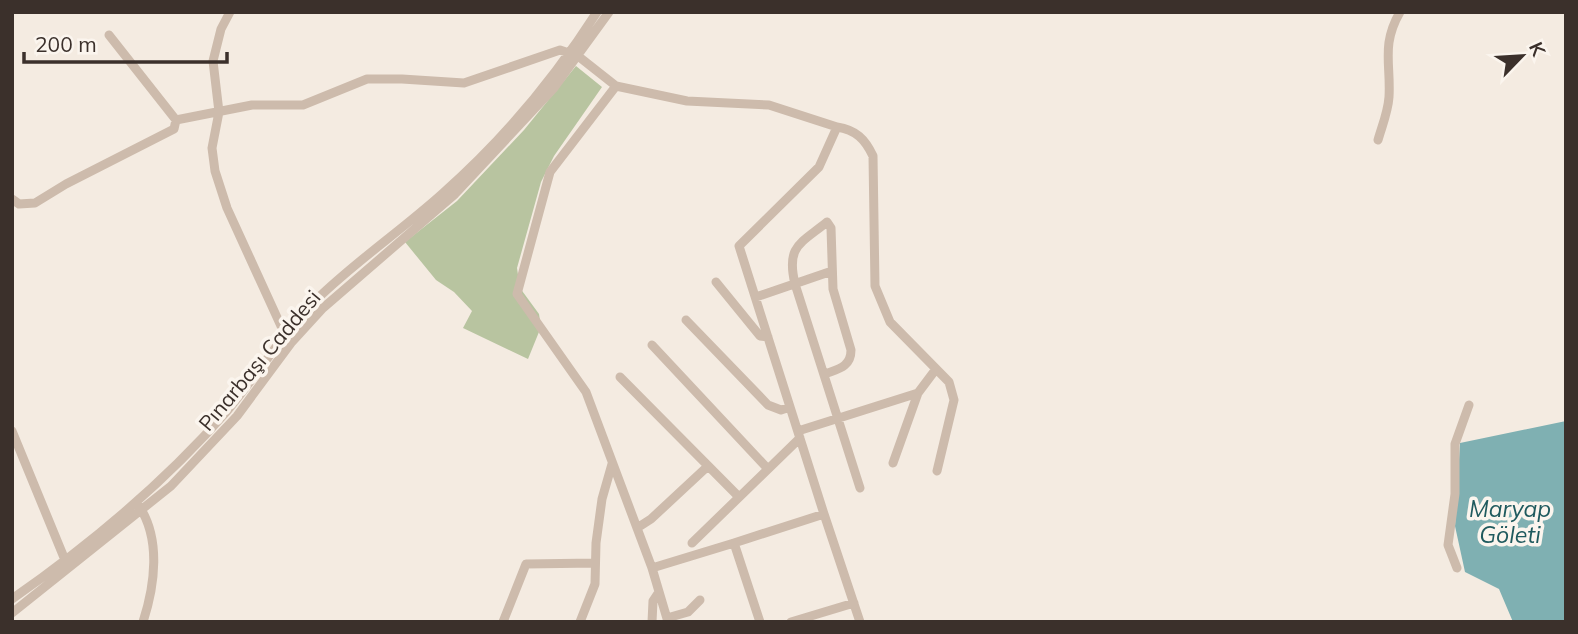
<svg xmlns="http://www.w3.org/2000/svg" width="1578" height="634" viewBox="0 0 1578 634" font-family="Mulish,sans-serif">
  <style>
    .green { fill: #b8c4a0 }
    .water { fill: #7fb0b2 }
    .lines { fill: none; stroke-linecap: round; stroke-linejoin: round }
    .minor { stroke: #cdbbac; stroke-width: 9 }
    .labels { text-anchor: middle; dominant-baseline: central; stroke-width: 7; stroke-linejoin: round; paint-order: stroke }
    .street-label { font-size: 21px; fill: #3b302b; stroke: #fbf5ee }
    .water-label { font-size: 23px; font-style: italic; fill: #1f5a5e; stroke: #fbf5ee }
  </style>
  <rect width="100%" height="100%" fill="#f4ebe1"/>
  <path class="green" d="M576,66L602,87L554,156L541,182L517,268L520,288L539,314L541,327L528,359L463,328L472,311L454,292L436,280L405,242L457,201L524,130Z"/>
  <path class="water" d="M1566,421V622H1513L1499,589L1465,572L1455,526L1460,443Z"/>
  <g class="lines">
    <path class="minor" d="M230,12L221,29L213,61L219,112L212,148L215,171L227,208L286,337
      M109,35L176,120L252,105H303L367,79H402L464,83L560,50L578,56L616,86L687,101L769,105L837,127
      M616,86L550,172L517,294L586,392L652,568L668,622
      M1378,140C1382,126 1388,112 1389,97C1391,64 1381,45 1400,12
      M12,199L19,204L35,203L66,184L174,129L176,120
      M716,282L760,336L768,337
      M756,297L832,271
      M686,320L768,405L781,410L790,407
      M652,345L768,469
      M825,374C838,369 851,367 851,350L833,289L831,228L827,222C800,244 786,246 795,284L860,488
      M620,377L739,497
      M12,431L65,560
      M798,431L918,393L936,369
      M893,463L918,393
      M139,506C161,539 155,585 143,622
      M824,514L860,622
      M637,528L651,519L708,466
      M692,543L800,438
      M652,568L734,543
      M1457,568L1448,545L1455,494V444L1469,405
      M12,599C91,544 164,483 227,411C258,374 283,333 317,299C356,261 402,230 443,193C502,141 554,79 597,12
      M12,613L171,486L237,416L291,343L323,308L455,194L553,89L609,12
      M667,618L688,612L700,600
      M503,622L526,564L595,563
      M580,622L595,584L596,543L602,499L612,464
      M652,622L653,601L659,592
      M760,622L734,543L824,514L739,246L819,167L837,127C856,130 865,139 873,156L875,286L890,322L949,382L954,400L937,471
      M791,622L854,603"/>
  </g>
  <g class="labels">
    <g class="street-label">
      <text transform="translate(259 360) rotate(-50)">Pınarbaşı Caddesi</text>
    </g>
    <g class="water-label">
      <text x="1510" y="508">Maryap<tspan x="1510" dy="26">Göleti</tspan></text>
    </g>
  </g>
  <rect width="1578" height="634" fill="none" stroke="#3b302b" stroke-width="28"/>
  <g transform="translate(1522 56) rotate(65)" stroke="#fbf5ee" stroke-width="5" paint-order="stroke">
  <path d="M0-5L12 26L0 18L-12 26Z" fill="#3b302b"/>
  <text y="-10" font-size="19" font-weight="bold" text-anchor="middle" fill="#3b302b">K</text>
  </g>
  <path d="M24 52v10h203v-10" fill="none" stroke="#3b302b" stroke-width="3.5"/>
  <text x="35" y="52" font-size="21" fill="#3b302b" stroke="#fbf5ee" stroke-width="5" paint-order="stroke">200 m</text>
</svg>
